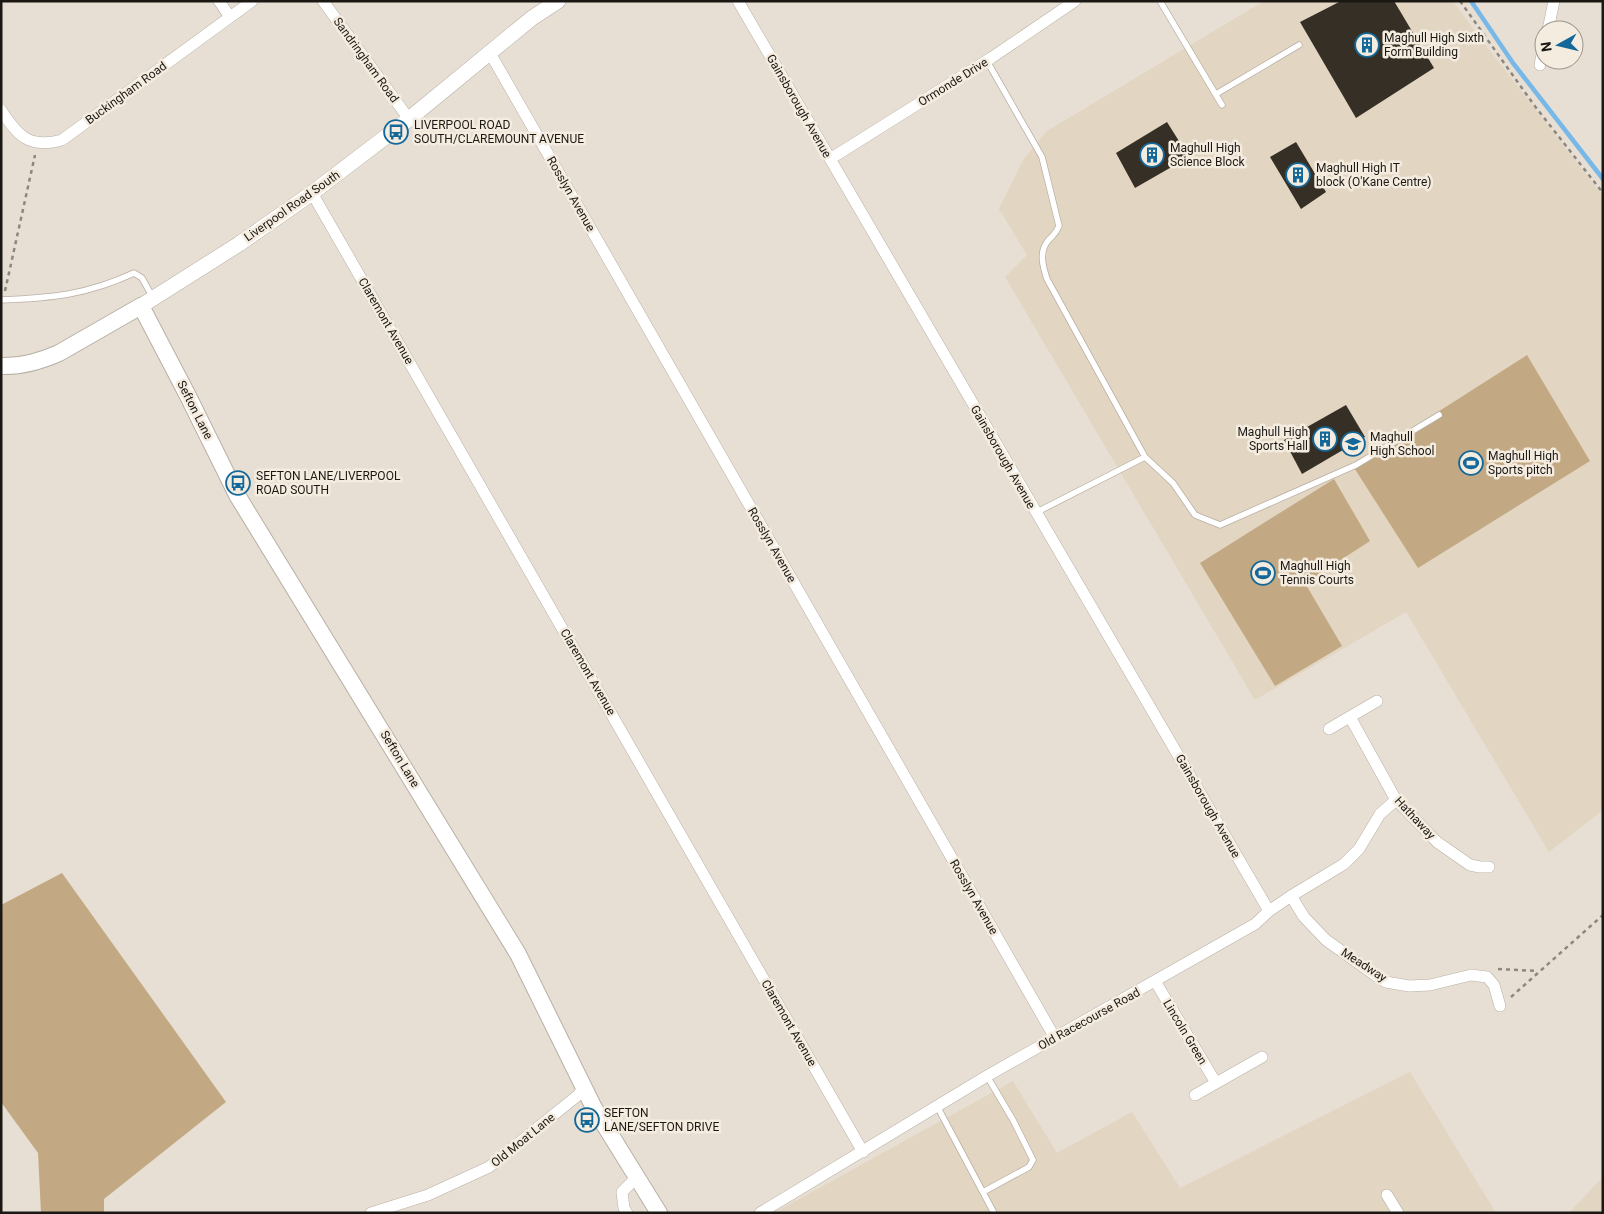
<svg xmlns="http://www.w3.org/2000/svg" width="1604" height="1214" viewBox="0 0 1604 1214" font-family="Roboto,sans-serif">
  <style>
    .built { fill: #e2d5c2 }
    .green { fill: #c2a983 }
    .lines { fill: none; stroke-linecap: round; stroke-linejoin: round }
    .stream { stroke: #77b8e8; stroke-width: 4.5 }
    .building { fill: #352f25 }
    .service-casing { stroke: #b8b0a5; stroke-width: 7 }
    .minor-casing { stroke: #b8b0a5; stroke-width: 12 }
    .tertiary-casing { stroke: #b8b0a5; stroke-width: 16 }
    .secondary-casing { stroke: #b8b0a5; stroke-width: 18 }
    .path { stroke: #8d877e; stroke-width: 2.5; stroke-dasharray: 4 4; stroke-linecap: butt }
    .service { stroke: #fff; stroke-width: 5.5 }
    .minor { stroke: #fff; stroke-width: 11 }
    .tertiary { stroke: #fff; stroke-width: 15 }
    .secondary { stroke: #fff; stroke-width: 16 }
    .labels { text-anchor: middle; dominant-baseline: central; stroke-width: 5; stroke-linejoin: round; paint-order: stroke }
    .poi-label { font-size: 12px; fill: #1b1814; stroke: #f5ece0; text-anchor: start }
    .street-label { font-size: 12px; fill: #1b1814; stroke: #f5ece0 }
  </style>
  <rect width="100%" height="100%" fill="#e7dfd3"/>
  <path class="built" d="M1264,1H1453L1480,38L1603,196V810L1549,852L1406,612L1255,700L1005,277L1027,255L999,209L1023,160L1047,131Z
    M1410,1072L1496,1213H774L1013,1081L1057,1153L1132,1112L1180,1188Z
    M1603,1177V1213H1569Z"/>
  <path class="green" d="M1527,355L1590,461L1418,568L1353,466Z
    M1334,479L1370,541L1305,583L1342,646L1275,686L1200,563Z
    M62,873L226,1102L104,1199V1213H41L38,1153L1,1102V905Z"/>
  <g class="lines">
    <path class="stream" d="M1471,1L1513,63L1603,179"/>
  </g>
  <path class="building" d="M1341,1H1394L1434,68L1356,118L1300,22Z
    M1167,122L1189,157L1135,188L1116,153Z
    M1296,142L1326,192L1301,209L1270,157Z
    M1346,405L1365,437L1302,474L1284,440Z"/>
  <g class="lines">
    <g class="service-casing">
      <path id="service" d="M1160,1L1222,105
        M987,61L1042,157L1059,226C1055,236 1052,235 1047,242C1039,253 1043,267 1047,279L1145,457
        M1216,94L1299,45
        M1,300C52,298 86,295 134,273L142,278L152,296
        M1035,513L1145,457L1173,483L1195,515L1220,525L1356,465L1439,415
        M937,1106L994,1213
        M983,1192L1029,1167L1033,1160L1013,1120L987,1076"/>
    </g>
    <g class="minor-casing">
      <path id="minor" d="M219,1L230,17
        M323,1L409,119
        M738,1L1269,911
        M1548,30L1554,1
        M490,53L1055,1038
        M1540,65L1544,45
        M1,110C18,136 29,149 62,140L252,1
        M830,159L991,58L1075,1
        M312,193L863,1152
        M1350,717L1396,800L1437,842L1470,865L1480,867H1489
        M1329,729L1377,701
        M1291,896L1304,917L1326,940L1375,975L1386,982L1409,986L1430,985L1471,975L1487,977L1494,985L1500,1006
        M1155,981L1216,1083
        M1195,1095L1262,1057
        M1387,1195L1398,1213
        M371,1213L428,1195L489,1167L577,1096L584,1088
        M627,1213L624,1208L622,1192L637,1177
        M760,1213L987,1076L1255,924L1269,911L1291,896L1344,864L1359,849L1380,814L1396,800"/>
    </g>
    <g class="tertiary-casing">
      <path id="tertiary" d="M141,306L239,244L312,193L409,119L532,18L558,1"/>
    </g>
    <g class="secondary-casing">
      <path id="secondary" d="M1,366C22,367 41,361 59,353L141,306L188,396L237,495L518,954L594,1108L659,1213"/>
    </g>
    <path class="path" d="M1460,1L1534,105L1603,193
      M5,291L35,155
      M1498,969L1538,971
      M1511,997L1603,915"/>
    <use href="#service" class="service"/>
    <use href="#minor" class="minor"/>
    <use href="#tertiary" class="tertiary"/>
    <use href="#secondary" class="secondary"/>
  </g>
  <defs>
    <g id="building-ring" transform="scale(1.25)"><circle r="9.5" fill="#f5ece0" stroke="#146899" stroke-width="1.5"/><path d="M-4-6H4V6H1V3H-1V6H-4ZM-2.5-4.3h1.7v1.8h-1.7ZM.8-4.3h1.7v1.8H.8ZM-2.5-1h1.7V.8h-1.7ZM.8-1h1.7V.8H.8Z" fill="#146899"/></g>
    <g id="bus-ring" transform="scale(1.25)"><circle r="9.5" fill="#f5ece0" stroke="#146899" stroke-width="1.5"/><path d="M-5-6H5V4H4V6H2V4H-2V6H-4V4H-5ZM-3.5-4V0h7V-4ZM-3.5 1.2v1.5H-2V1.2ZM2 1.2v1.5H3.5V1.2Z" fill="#146899"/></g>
    <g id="school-ring" transform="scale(1.25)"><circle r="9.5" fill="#f5ece0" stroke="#146899" stroke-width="1.5"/><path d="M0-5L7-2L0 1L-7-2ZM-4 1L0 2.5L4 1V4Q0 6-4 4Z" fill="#146899"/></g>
    <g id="stadium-ring" transform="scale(1.25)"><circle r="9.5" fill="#f5ece0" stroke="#146899" stroke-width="1.5"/><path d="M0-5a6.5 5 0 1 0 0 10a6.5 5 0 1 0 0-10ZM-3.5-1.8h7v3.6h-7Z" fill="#146899"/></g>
  </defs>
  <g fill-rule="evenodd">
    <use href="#building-ring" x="1367" y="45"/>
    <use href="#bus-ring" x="396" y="132"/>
    <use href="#building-ring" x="1152" y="155"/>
    <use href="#building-ring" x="1298" y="175"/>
    <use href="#building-ring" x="1325" y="439"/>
    <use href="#school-ring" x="1353" y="444"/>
    <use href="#stadium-ring" x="1471" y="463"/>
    <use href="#bus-ring" x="238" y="483"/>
    <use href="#stadium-ring" x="1263" y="573"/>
    <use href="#bus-ring" x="587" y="1120"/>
  </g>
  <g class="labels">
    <g class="poi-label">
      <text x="1384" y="38">Maghull High Sixth<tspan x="1384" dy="14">Form Building</tspan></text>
      <text x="414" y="125">LIVERPOOL ROAD<tspan x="414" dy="14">SOUTH/CLAREMOUNT AVENUE</tspan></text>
      <text x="1170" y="148">Maghull High<tspan x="1170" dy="14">Science Block</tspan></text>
      <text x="1316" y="168">Maghull High IT<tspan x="1316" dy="14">block (O'Kane Centre)</tspan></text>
      <text x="1308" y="432" text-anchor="end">Maghull High<tspan x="1308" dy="14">Sports Hall</tspan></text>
      <text x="1370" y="437">Maghull<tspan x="1370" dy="14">High School</tspan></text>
      <text x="1488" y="456">Maghull High<tspan x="1488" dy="14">Sports pitch</tspan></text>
      <text x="256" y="476">SEFTON LANE/LIVERPOOL<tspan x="256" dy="14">ROAD SOUTH</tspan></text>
      <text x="1280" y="566">Maghull High<tspan x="1280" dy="14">Tennis Courts</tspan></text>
      <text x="604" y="1113">SEFTON<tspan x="604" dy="14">LANE/SEFTON DRIVE</tspan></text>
    </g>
    <g class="street-label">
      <text transform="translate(366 60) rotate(54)">Sandringham Road</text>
      <text transform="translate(953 82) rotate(-32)">Ormonde Drive</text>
      <text transform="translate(126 93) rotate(-36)">Buckingham Road</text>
      <text transform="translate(799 106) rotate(60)">Gainsborough Avenue</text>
      <text transform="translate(571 194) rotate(60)">Rosslyn Avenue</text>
      <text transform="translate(292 206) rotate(-35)">Liverpool Road South</text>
      <text transform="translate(386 321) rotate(60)">Claremont Avenue</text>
      <text transform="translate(195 410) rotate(63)">Sefton Lane</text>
      <text transform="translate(1003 457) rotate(60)">Gainsborough Avenue</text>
      <text transform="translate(772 545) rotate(60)">Rosslyn Avenue</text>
      <text transform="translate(588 672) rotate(60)">Claremont Avenue</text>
      <text transform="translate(400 759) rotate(59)">Sefton Lane</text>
      <text transform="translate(1208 806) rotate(60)">Gainsborough Avenue</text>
      <text transform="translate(1415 818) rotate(47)">Hathaway</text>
      <text transform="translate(974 897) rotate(60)">Rosslyn Avenue</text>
      <text transform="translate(1364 965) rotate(33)">Meadway</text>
      <text transform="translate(1089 1019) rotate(-29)">Old Racecourse Road</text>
      <text transform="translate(789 1023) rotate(60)">Claremont Avenue</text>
      <text transform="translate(1185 1032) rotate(59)">Lincoln Green</text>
      <text transform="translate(523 1140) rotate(-39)">Old Moat Lane</text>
    </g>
  </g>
  <rect width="1604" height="1214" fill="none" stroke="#1b1814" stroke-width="5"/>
  <g transform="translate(1559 45) rotate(262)"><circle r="24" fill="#f5ece0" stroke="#9e978e"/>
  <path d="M0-4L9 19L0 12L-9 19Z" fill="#146899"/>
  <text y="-8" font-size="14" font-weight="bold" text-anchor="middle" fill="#1b1814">N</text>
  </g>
</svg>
